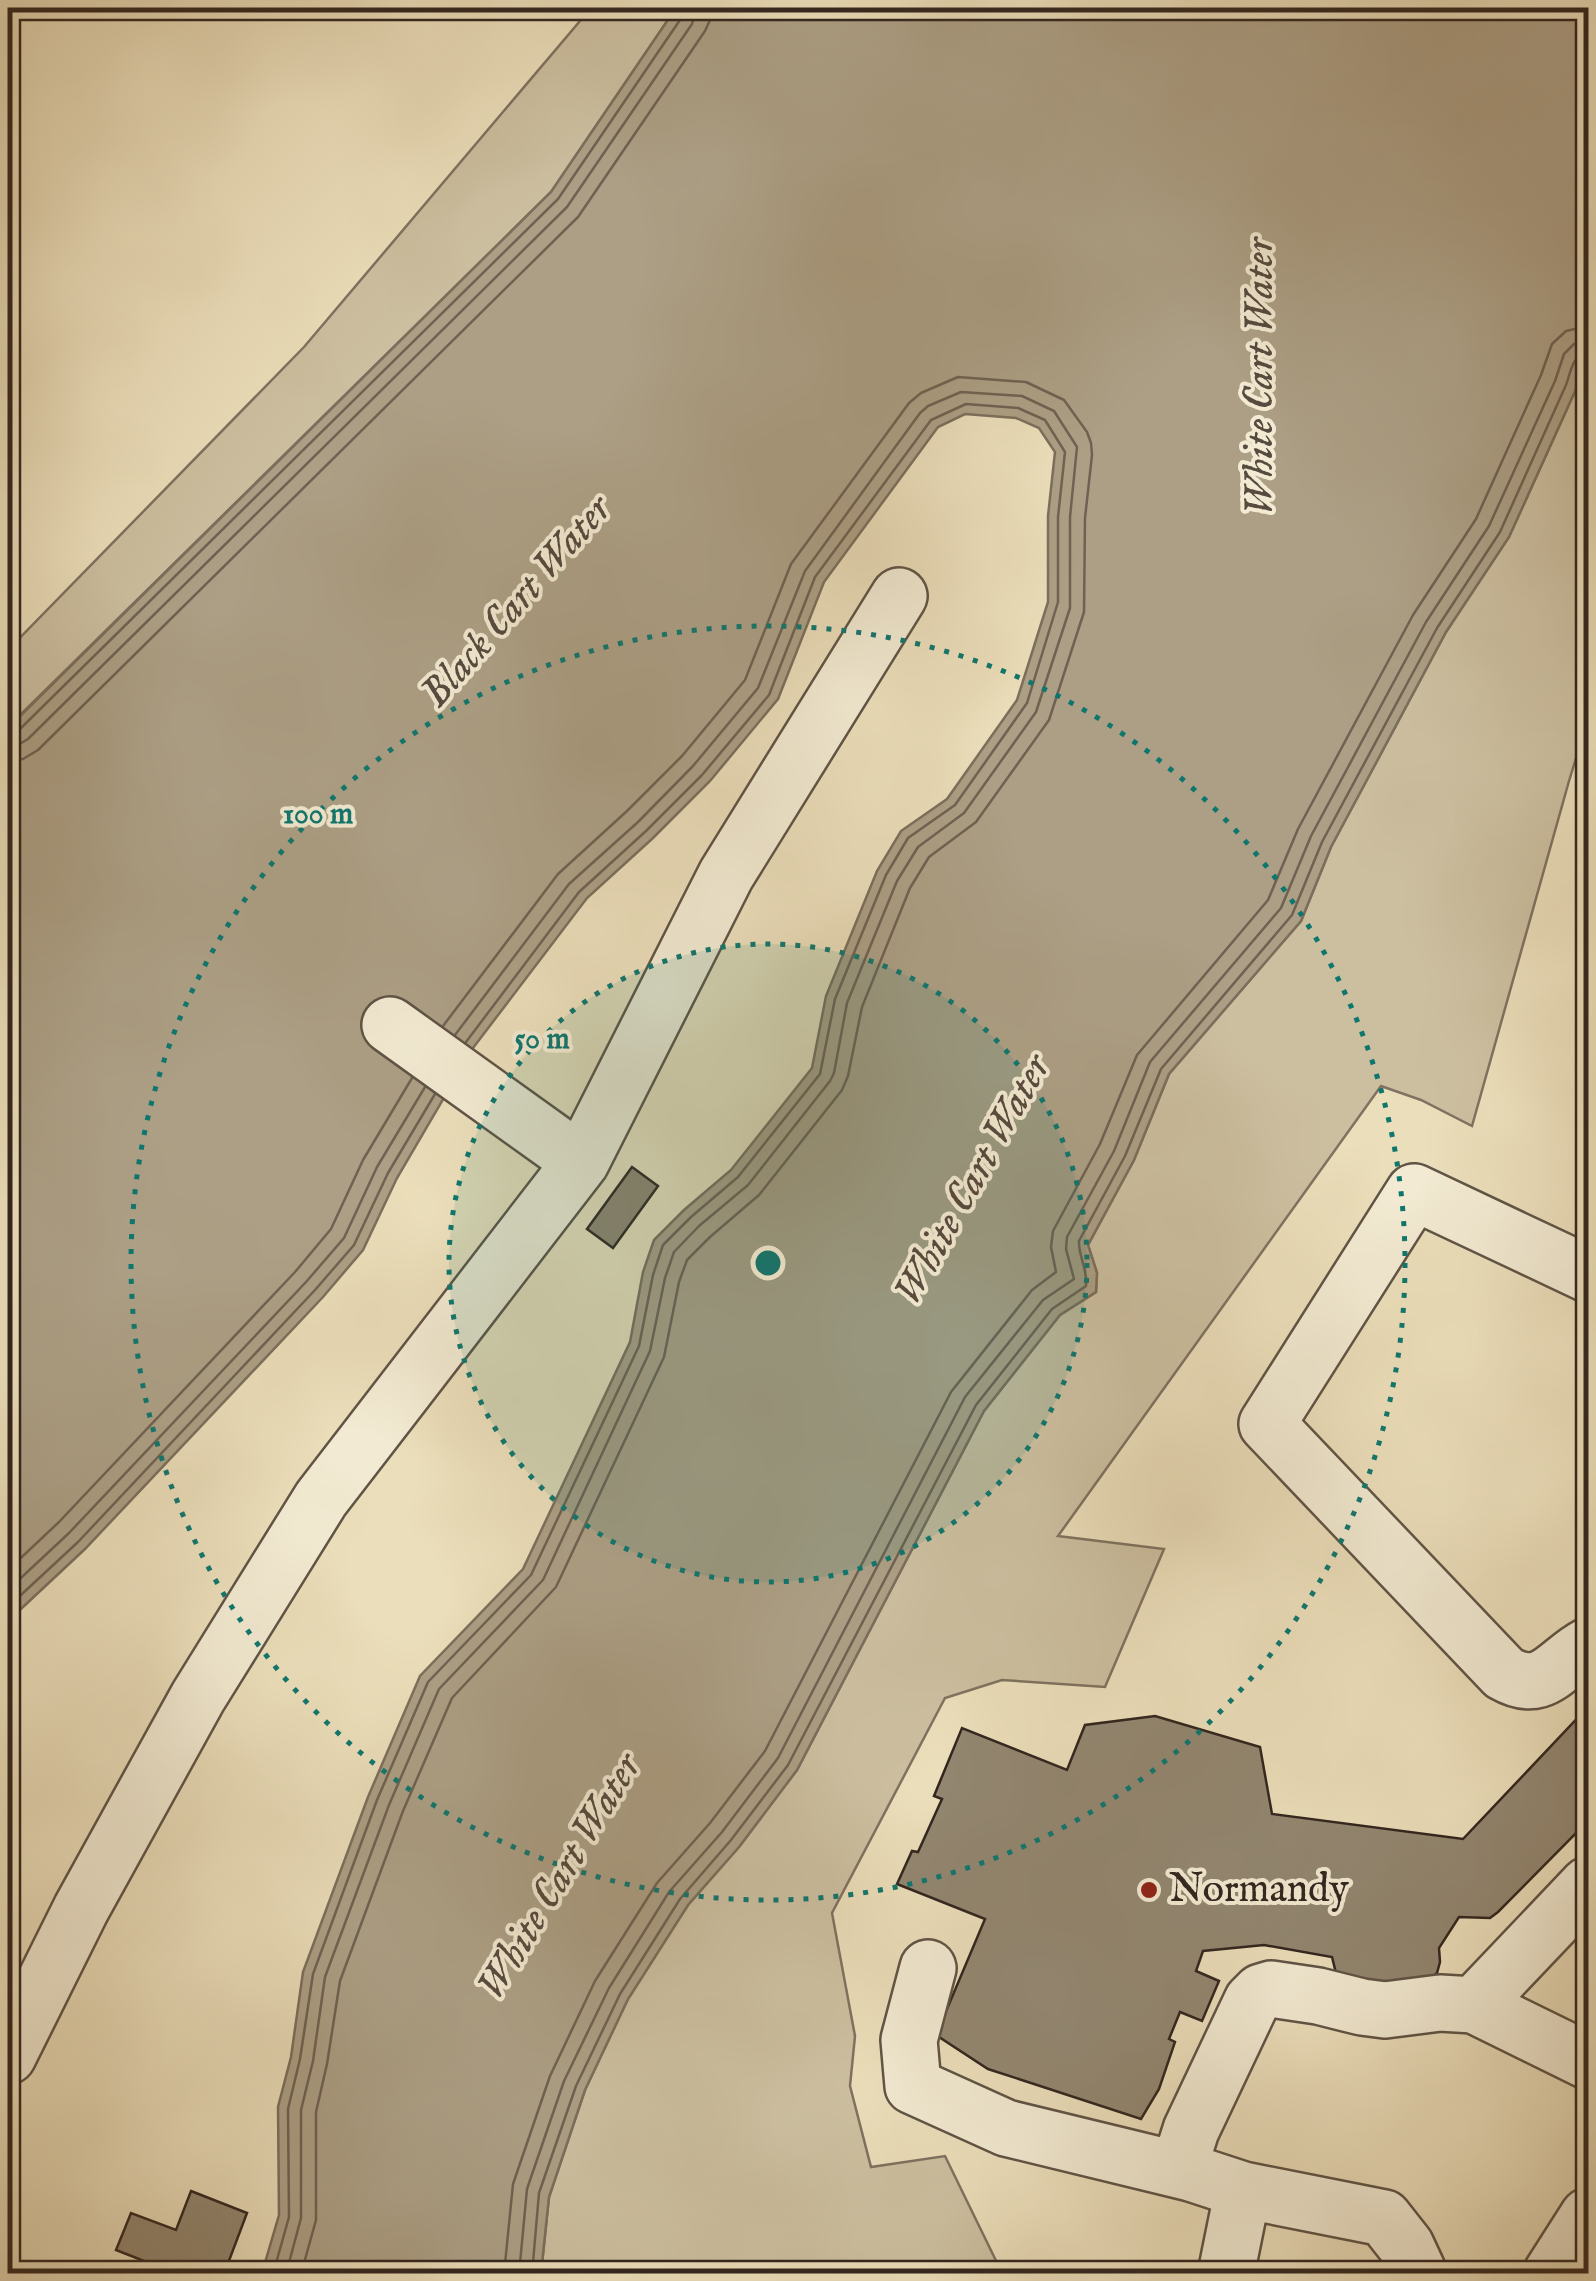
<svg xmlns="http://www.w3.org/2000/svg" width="1596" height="2281" viewBox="0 0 1596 2281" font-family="'IM FELL English',serif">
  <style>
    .green { fill: #ccbfa0; stroke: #7f7260; stroke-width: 2.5 }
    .water { fill: #ac9f85; stroke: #7b6f5c; stroke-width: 2.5 }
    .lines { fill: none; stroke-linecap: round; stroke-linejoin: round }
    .shore { stroke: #6f6252; stroke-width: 2.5 }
    .building { fill: #928670; stroke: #32261f; stroke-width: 2.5 }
    .minor-casing { stroke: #605446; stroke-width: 60 }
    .minor { stroke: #f2ead2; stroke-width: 55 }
    .ring { fill: none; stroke: #0f766e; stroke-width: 5; stroke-dasharray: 5 10 }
    .poi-dot { fill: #8f2418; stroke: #f2ead2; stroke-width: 4 }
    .labels { text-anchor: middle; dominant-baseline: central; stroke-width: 8; stroke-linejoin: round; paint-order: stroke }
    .poi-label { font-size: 40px; fill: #32261f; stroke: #f2ead2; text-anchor: start }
    .water-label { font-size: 42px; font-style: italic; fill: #574a3e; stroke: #f2ead2 }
    .centre { fill: #0f766e; stroke: #f2ead2; stroke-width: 5 }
    .ring-label { font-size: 30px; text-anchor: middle; font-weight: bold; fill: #0f766e; stroke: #f2ead2; stroke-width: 8; stroke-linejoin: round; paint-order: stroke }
  </style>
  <rect width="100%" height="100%" fill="#ebdeba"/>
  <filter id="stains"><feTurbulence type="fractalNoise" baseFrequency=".002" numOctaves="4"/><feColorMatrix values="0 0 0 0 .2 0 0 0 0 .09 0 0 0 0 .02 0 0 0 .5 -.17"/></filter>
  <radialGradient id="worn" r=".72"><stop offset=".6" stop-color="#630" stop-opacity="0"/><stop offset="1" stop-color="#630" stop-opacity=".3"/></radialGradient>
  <path class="green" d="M591,8H676L551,192L8,727V650L304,347Z
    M1588,350V719L1569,781L1472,1126L1421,1100L1381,1086L1058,1536L1164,1549L1105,1687L1002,1680L945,1698L832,1913L855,2036L850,2086L871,2167L945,2156L1002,2273L541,2274L549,2197L585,2090L628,1999L688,1905L739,1847L797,1770L984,1411L1060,1315L1096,1292L1097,1273L1088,1245L1134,1160L1169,1074L1301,921L1331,847L1446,632L1509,537L1576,389Z"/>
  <path class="water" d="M676,8H1588V350L1576,389L1509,537L1446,632L1331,847L1301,921L1169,1074L1134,1160L1088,1245L1097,1273L1096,1292L1060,1315L984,1411L797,1770L739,1847L688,1905L628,1999L585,2090L549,2197L541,2273H262L279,2215L278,2107L291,2057L303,1972L368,1797L420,1676L523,1569L630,1342L643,1272L654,1240L684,1210L731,1170L812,1068L826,996L877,871L901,831L947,799L1017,700L1048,602V516L1055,452L1039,428L1016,418L965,414L938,427L824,582L778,699L710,781L653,838L587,898L473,1048L397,1178L363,1250L323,1297L85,1549L8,1621V728L551,192Z"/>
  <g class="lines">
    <path class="shore" d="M8,734L19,730L558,199L682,17L683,8
      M8,746L18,745L28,739L567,207L692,24L696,8
      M8,761L23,759L38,750L578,217L705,31L710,20L711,8
      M8,1570L59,1522L295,1272L331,1229L363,1160L412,1078
      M8,1590L69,1533L306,1282L344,1238L377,1167L425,1087
      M8,1607L78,1542L315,1290L354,1245L388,1173L435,1094
      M273,2274L289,2217L288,2109L300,2059L313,1974L377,1800L428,1682L531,1575L639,1346L653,1275L663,1245L691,1217L738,1177L820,1074L835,999L886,875L908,838L955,805L1027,703L1058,602V517L1065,452L1045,420L1018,408L966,404L931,420L815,577L769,695L702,775L646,831L579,892L466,1042
      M286,2274L301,2218V2110L313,2061L325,1977L389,1805L439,1689L543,1580L650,1351L665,1278L674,1252L699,1226L748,1185L830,1081L834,1073L847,1003L897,881L918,847L964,813L1036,712L1070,608V517L1077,447L1054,411L1022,396L961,392L928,406L920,413L805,571L758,688L693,766L638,822L569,884L455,1035
      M301,2274L316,2220V2112L327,2064L340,1981L403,1811L452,1698L556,1587L664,1357L679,1282L687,1260L710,1237L759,1195L842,1090L848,1076L862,1007L910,888L929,857L976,822L1049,720L1084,612L1085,518L1092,455L1091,443L1087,432L1064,400L1026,382L958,377L921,393L909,403L791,564L745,680L682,756L627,811L558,874L443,1026
      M504,2274L513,2184L550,2076L595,1981L657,1883L710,1823L765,1751L951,1392L1032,1290L1056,1272L1051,1247L1053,1231L1100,1144L1137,1055L1268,900L1298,829L1413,615L1476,519L1541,375L1552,344L1566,331L1588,326
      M519,2274L527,2189L564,2081L609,1988L669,1892L722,1832L778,1758L965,1397L1043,1300L1074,1279L1066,1249L1067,1237L1114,1151L1150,1062L1281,908L1311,836L1426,622L1489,526L1555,381L1564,354L1574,344L1588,341
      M532,2274L539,2193L576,2086L620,1994L680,1899L731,1840L788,1765L976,1405L1052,1309L1086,1286C1088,1269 1078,1256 1079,1241L1125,1156L1161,1069L1292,915L1322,842L1437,628L1500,532L1566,385C1571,372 1572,354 1588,354"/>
  </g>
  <path class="building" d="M632,1167L658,1186L613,1248L587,1229Z
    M1588,1707V1821L1498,1912L1490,1918L1459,1917L1439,1948L1440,1962L1437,1973L1427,1982L1389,1993L1336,1973L1332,1957L1264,1945L1203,1951L1196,1971L1219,1981L1202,2021L1180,2012L1169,2039L1175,2042L1159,2089L1141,2119L988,2069L936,2035L985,1919L897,1884L912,1851L918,1852L942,1799L934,1796L962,1728L1067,1770L1085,1725L1155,1716L1260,1747L1272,1814L1463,1839Z
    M191,2191L247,2213L224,2274H177L116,2250L131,2213L176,2230Z"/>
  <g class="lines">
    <g class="minor-casing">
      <path id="minor" d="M390,1025L581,1162
        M1588,1274L1414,1192L1267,1424L1504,1673C1544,1696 1556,1663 1588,1646
        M928,1968L909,2040L913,2086L1006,2128L1191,2173
        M1474,2005L1588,1885
        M8,2056L81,1909L198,1697L321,1499L581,1162L726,875L899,596
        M1226,2274L1243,2190
        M1419,2274L1406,2246L1384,2218L1243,2190L1191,2173L1184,2152L1191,2130L1252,2001L1261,1992L1271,1989L1318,1996L1362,2007L1385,2010L1440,2003L1474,2005L1588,2061
        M1551,2274L1588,2216"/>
    </g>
    <use href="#minor" class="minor"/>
  </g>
  <circle cx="768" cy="1263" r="319" fill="#0f766e" fill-opacity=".12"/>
  <g class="ring">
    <circle cx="768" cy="1263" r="319"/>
    <circle cx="768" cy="1263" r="637"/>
  </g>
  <circle class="poi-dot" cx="1149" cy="1890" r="10"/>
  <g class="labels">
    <g class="poi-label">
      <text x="1169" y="1890">Normandy</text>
    </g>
    <g class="water-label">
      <text transform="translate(1260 377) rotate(-90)">White Cart Water</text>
      <text transform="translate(517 602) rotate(-49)">Black Cart Water</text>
      <text transform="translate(973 1180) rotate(-61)">White Cart Water</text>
      <text transform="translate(560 1877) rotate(-59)">White Cart Water</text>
    </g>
  </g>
  <circle cx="768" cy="1263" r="15" class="centre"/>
  <g class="ring-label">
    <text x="318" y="823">100 m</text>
    <text x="542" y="1048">50 m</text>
  </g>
  <rect width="1596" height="2281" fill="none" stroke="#ebdeba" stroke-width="40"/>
  <rect x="10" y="10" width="1576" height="2261" fill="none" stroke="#32261f" stroke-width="5"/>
  <rect x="20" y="20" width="1556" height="2241" fill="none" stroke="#32261f" stroke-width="2.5"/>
  <rect width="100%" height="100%" filter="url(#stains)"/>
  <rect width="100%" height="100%" fill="url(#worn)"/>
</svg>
